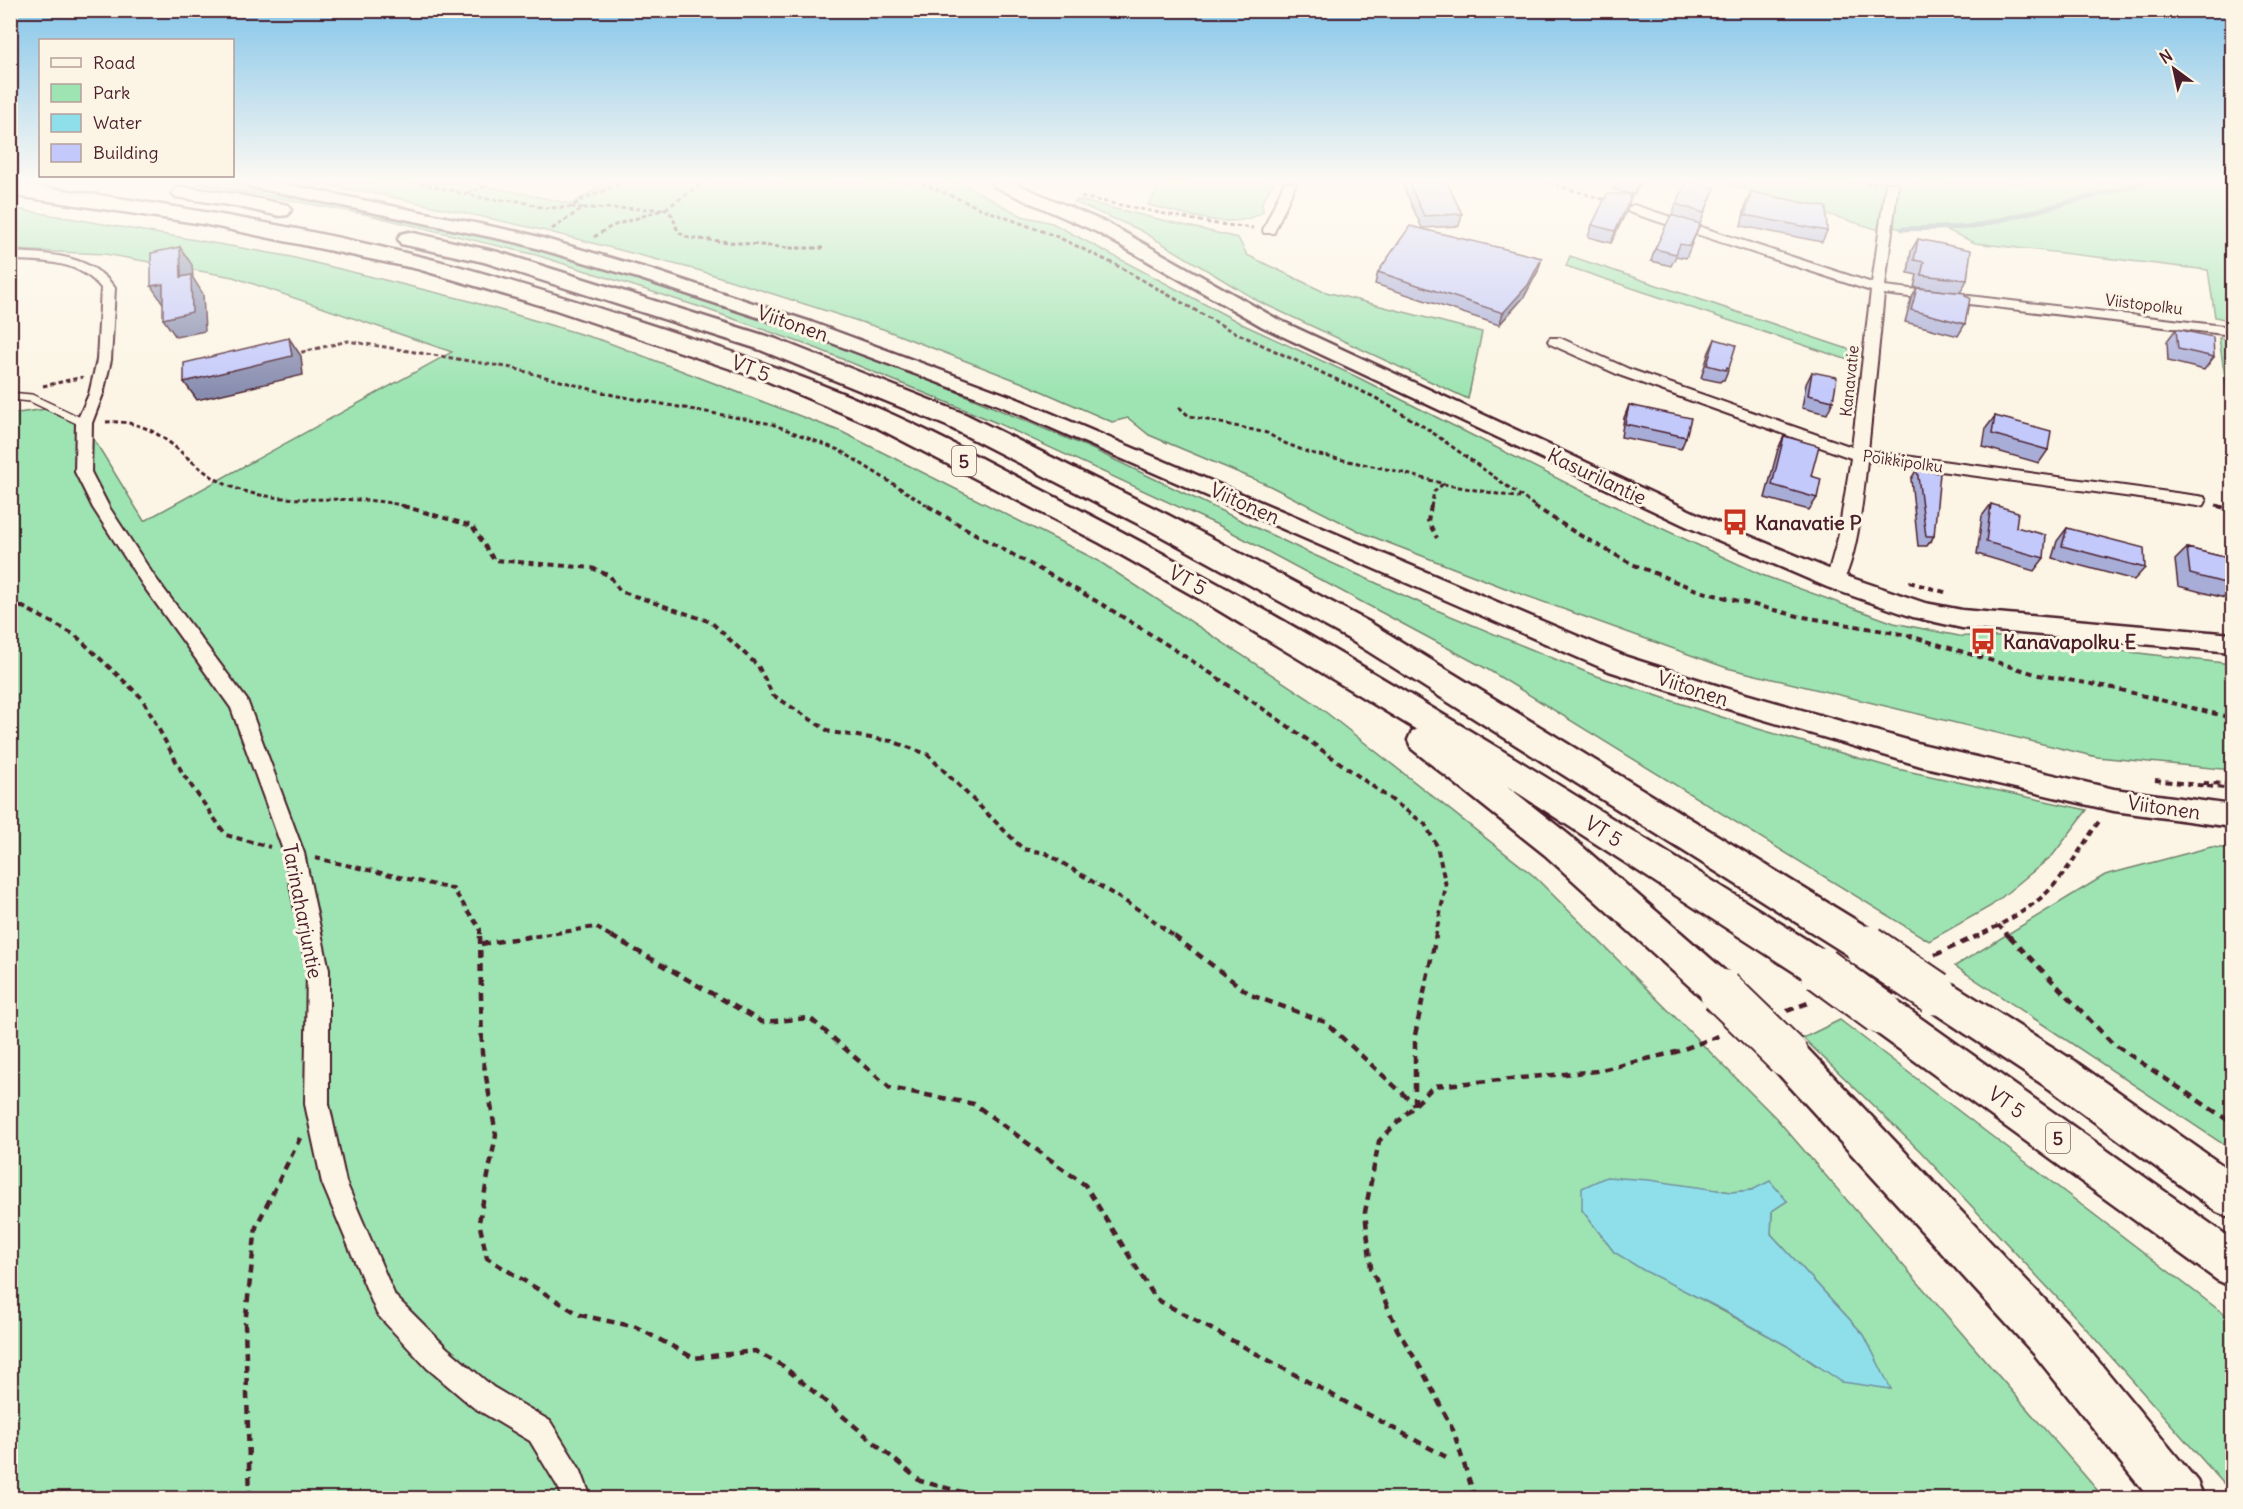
<svg xmlns="http://www.w3.org/2000/svg" width="2243" height="1509" viewBox="0 0 2243 1509" font-family="Delius,sans-serif">
  <style>
    .built { fill: #ebe8ec }
    .green { fill: #9de4b2; stroke: #74826e; stroke-width: 1.5; fill-rule: evenodd }
    .water { fill: #8fdfea; stroke: #73929e; stroke-width: 1.5 }
    .lines { fill: none; stroke-linecap: round; stroke-linejoin: round }
    .stream { stroke: #73929e; stroke-width: 5 }
    .lane-casing { stroke: #4a1f2b; stroke-width: 10 }
    .street-casing { stroke: #4a1f2b; stroke-width: 4 }
    .secondary-casing { stroke: #4a1f2b; stroke-width: 5 }
    .highway-casing { stroke: #4a1f2b; stroke-width: 5 }
    .path-far2 { stroke: #4a1f2b; stroke-width: 3; stroke-dasharray: 4.5 3; stroke-linecap: butt }
    .path-far1 { stroke: #4a1f2b; stroke-width: 4; stroke-dasharray: 6 4.5; stroke-linecap: butt }
    .path { stroke: #4a1f2b; stroke-width: 4.5; stroke-dasharray: 8 6; stroke-linecap: butt }
    .lane { stroke: #fcf5e5; stroke-width: 7 }
    .street { fill: #fcf5e5; fill-rule: evenodd }
    .secondary { fill: #fcf5e5; fill-rule: evenodd }
    .highway { fill: #fcf5e5; fill-rule: evenodd }
    .highway-bridge-casing { stroke: #4a1f2b; stroke-width: 47; stroke-linecap: butt }
    .highway-bridge { stroke: #fcf5e5; stroke-width: 43 }
    .wall { fill: #a8add8; stroke: #4a1f2b; stroke-width: 1.5 }
    .shaded-wall { fill: #888db0; stroke: #4a1f2b; stroke-width: 1.5 }
    .building { fill: #c3c9fb; stroke: #4a1f2b; stroke-width: 1.5 }
    .labels { text-anchor: middle; dominant-baseline: central; stroke-width: 6; stroke-linejoin: round; paint-order: stroke }
    .far-street-label { font-size: 16px; fill: #4a1f2b; stroke: #fcf5e5 }
    .shield { fill: #fcf5e5; stroke: #7f5f63; stroke-width: 1.5 }
    .shield-label { font-size: 18px; font-weight: bold; fill: #4a1f2b }
    .street-label { font-size: 20px; fill: #4a1f2b; stroke: #fcf5e5 }
    .poi-label { font-size: 20px; font-weight: bold; fill: #4a1f2b; stroke: #fcf5e5; text-anchor: start }
  </style>
  <rect width="100%" height="100%" fill="#fcf5e5"/>
  <filter id="ink" filterUnits="userSpaceOnUse"><feTurbulence type="fractalNoise" baseFrequency=".0167" numOctaves="2"/><feDisplacementMap in="SourceGraphic" scale="12" xChannelSelector="R" yChannelSelector="G"/><feConvolveMatrix kernelMatrix="1 2 1 2 8 2 1 2 1" color-interpolation-filters="sRGB"/></filter>
  <g filter="url(#ink)">
    <path class="built" d="M1032,183H1162L1148,205L1080,192L1051,191Z"/>
    <path class="green" d="M197,183H234L508,241L601,268L806,334L898,367L1090,448L1305,551L1434,609L1591,674L1755,728L1893,768L2087,810L2053,855L1991,906L1929,941L1487,669L1220,526L997,423L818,349L703,308L536,255L369,215Z
      M313,183H472L572,204L606,183H961L1022,216L1052,223L1244,325L1357,377L1590,495L1762,575L1894,623L1959,636L2001,637L2232,664V770L2097,757L1727,668L1513,591L1363,533L1268,485L1149,435L1128,418L1112,422L1023,383L883,329L701,271L542,230L378,194Z
      M1162,183H1273L1262,202L1263,212C1232,233 1181,212 1148,205Z
      M1725,183H2232V321L2215,317L2208,270L1975,243L1945,229H1902L1886,225L1876,229Z
      M1078,200L1238,238L1247,255L1322,291L1482,332L1468,399L1258,301L1140,230L1074,202Z
      M11,208L287,256L466,300L604,341L842,432L1097,560L1309,699L1534,876L1776,1118L2104,1498H11V414L53,408L84,423L144,521L452,352L233,277L105,254L11,250ZM1627,1179L1731,1192L1752,1190L1787,1201L1772,1211L1771,1234L1864,1335L1890,1389L1817,1366L1791,1348L1614,1252L1582,1210Z
      M1570,256L1857,352V363L1566,266Z
      M2219,338L2232,339V423Z
      M2211,847L2232,849V1150L1955,966L2105,875Z
      M1840,1020L2232,1320V1493L2081,1323L1920,1151L1803,1038Z"/>
    <path class="water" d="M1606,1177L1649,1180L1731,1192L1752,1190L1770,1181L1787,1201L1772,1211L1771,1234L1864,1335L1891,1389L1842,1382L1791,1348L1721,1309L1643,1270L1614,1252L1582,1210V1188Z"/>
    <g class="lines">
      <path class="stream" d="M1902,229L1973,227L2144,183"/>
      <g class="lane-casing">
        <path id="lane" d="M10,396L31,398L84,423"/>
      </g>
      <g class="street-casing">
        <path id="street" d="M1284,183H1296L1275,230L1274,233H1264L1263,230Z
          M1886,183H1898L1885,286L2232,327V335L1884,294L1868,451L2198,496L2204,497L2206,501L2204,505L2198,506L1867,461C1863,495 1858,557 1841,585H1829L1826,581L1838,538L1851,458L1619,375L1550,344L1548,341L1550,338H1560L1629,369L1852,447L1871,291L1629,212L1627,209L1633,205L1637,206L1872,283Z
          M10,252C50,254 90,254 115,288L111,360L103,394L92,423L91,472L109,507L154,576L247,700L304,853L329,970V1104L346,1182L395,1296L447,1348L493,1387L550,1421L581,1471L591,1498H563L559,1489L530,1441L473,1407L427,1368L377,1314L322,1183L305,1104L307,970L284,853L231,708L142,584L93,508L75,472L76,423L89,394L97,360L101,288C78,260 44,261 10,260Z"/>
      </g>
      <g class="secondary-casing">
        <path id="secondary" d="M248,183H280L528,234L652,270L811,322L1015,398L1627,657L1728,689L1921,744L2114,789L2232,805V827L2114,811L1921,766L1718,706L1609,671L1001,406L797,330L638,278L519,243L257,188L251,187Z
          M992,183H1014L1109,224L1277,319L1704,517L1843,575L1925,603L1962,610L2232,634V652L1962,628L1913,617L1827,587L1688,527L1263,327L1097,232L995,187Z"/>
      </g>
      <g class="highway-casing">
        <path id="highway" d="M10,183C150,201 289,224 426,258C495,275 562,297 629,318C712,345 795,372 875,407C936,433 995,466 1055,497C1324,634 1578,797 1834,957L1840,969L1834,981L1821,986L1808,981L1507,786L1569,835L1734,979L1740,991L1734,1003L1721,1008L1708,1003L1545,855L1412,749L1408,740L1412,731L1417,730L1203,601L1100,543L878,428L767,381L553,309L418,269L203,224L10,195Z
          M183,187L235,194L288,205L291,210L288,215L280,216L235,206L176,197L172,193L176,189Z
          M409,232L498,252L776,339L965,414L1168,515L1369,622L1880,935L1886,947L1880,959L1867,963L1854,959L1347,638L1148,529L947,426L758,349L484,262L401,244L398,239L401,234Z
          M1935,976L1948,981L2079,1064L2232,1172V1218L2217,1212L2051,1090L1922,1005L1916,993L1922,981Z
          M1881,995L1895,1000L2232,1239V1287L2217,1280L1867,1026L1862,1013L1867,1000Z
          M1787,1036L1801,1042L2066,1322L2197,1481L2204,1498H2149L2034,1354L1773,1068L1767,1055L1773,1042Z"/>
      </g>
      <path class="path-far2" d="M420,183L488,199L519,201L544,208L571,207L585,198L624,183
        M922,183L980,208L1058,237L1116,265L1228,329L1374,397L1426,428L1536,507
        M1549,183L1609,201
        M1866,183L1876,184
        M467,193L486,186
        M1081,197L1210,223L1253,228
        M583,208L665,209L703,183
        M552,229L583,208L572,207
        M594,237L612,226L665,209L672,215L678,232L689,238L791,248H823
        M294,354L348,341L512,368L613,395L772,424L841,451L930,507
        M43,386L83,377
        M1179,407L1189,416L1267,433L1282,442L1310,453L1396,471L1448,485L1520,498
        M106,422C167,418 182,467 232,487C287,509 354,491 408,507
        M2216,505L2223,507
        M1431,507L1434,492L1443,484"/>
      <path class="path-far1" d="M403,506L472,526L494,560L592,568L610,576L620,591L711,622L758,666L773,695L830,732L891,741L927,754L1023,849L1046,853L1144,913L1176,938
        M928,506C991,545 1058,577 1121,616C1226,680 1325,752 1425,824L1437,846L1446,886L1435,938
        M1431,506L1428,521L1437,538
        M1534,506L1576,533L1632,564L1699,591L1798,616L1907,635L2039,675L2109,687L2232,718
        M2218,506L2232,510
        M1909,582L1948,593
        M10,600L22,607
        M10,608L23,607L75,635L142,698L183,774L226,835L270,847
        M2155,780L2232,789
        M2203,783L2232,784
        M315,858L453,889L480,929V938
        M1998,925L2010,938
        M524,938L595,927L614,938
        M1974,938C2002,924 2034,908 2055,884C2072,865 2085,841 2100,820"/>
      <path class="path" d="M480,936L482,1053L496,1135L479,1222L487,1258L580,1315L636,1327L694,1358L755,1351L783,1366L920,1481L985,1498
        M611,936L762,1022L810,1018L890,1088L974,1104L1085,1185L1156,1299L1450,1459
        M1174,936L1251,995L1325,1022L1414,1104
        M2009,936L2112,1043L2232,1123
        M481,944L534,936
        M1935,955L1977,936
        M1787,1011L1810,1002
        M1415,1105V1035L1436,936
        M250,1498L245,1324L256,1227L300,1138
        M1475,1498L1453,1430L1423,1372L1397,1329L1371,1268L1365,1212L1379,1141L1434,1086L1597,1071L1676,1052L1721,1035"/>
      <use href="#lane" class="lane"/>
      <use href="#street" class="street"/>
      <use href="#secondary" class="secondary"/>
      <use href="#highway" class="highway"/>
      <g class="highway-bridge-casing">
        <path id="highway-bridge" d="M1867,947L1935,993
          M1821,969L1881,1013
          M1721,991L1787,1055"/>
      </g>
      <use href="#highway-bridge" class="highway-bridge"/>
    </g>
    <path class="wall" d="M1403,183H1447L1462,214L1459,226L1422,228L1402,184Z
      M1615,183H1641L1634,195L1632,194L1626,212L1611,243L1588,237L1592,225L1630,194L1613,189Z
      M1715,188L1686,258L1676,256L1671,266L1651,261L1655,249L1672,215L1676,204Z
      M1751,192L1827,231L1822,242L1741,226L1746,203Z
      M1918,239L1967,280L1960,293L1914,287L1917,275L1908,273L1911,251Z
      M1538,271L1524,297L1499,325L1375,284L1378,272Z
      M1917,288L1965,296V324L1958,336L1905,322L1911,299Z
      M2176,329L2214,357L2204,370L2168,361L2167,341Z
      M1715,339L1729,368L1724,380H1722L1720,382L1701,378L1709,352Z
      M1812,372L1833,401L1827,414L1802,408L1806,384Z
      M1629,405L1686,437L1681,449L1621,437L1624,418Z
      M1995,416L2048,450L2039,463L1983,447L1986,428Z
      M1784,436L1817,498L1809,510L1765,498L1778,449Z
      M1917,469L1934,536L1927,546H1918L1911,479Z
      M1991,504L2016,527L2044,558L2034,571L1977,554L1982,516Z
      M2067,528L2145,568L2134,580L2052,558L2057,541Z
      M2187,548L2232,559V600L2178,586L2175,560Z"/>
    <path class="shaded-wall" d="M1638,183H1641L1634,195Z
      M1632,194L1626,212L1611,243L1629,197Z
      M180,247L192,265L193,278L203,294L205,331L176,337L163,319L181,277Z
      M1542,258L1538,271L1524,297L1499,325L1503,313Z
      M163,284L164,305L151,286Z
      M289,338L301,356L303,375L197,400L184,382Z"/>
    <path class="building" d="M1409,183H1447L1462,214L1424,216Z
      M1686,183H1691L1715,188L1704,213L1676,204Z
      M1751,192L1826,207L1827,231L1745,215Z
      M1607,194H1632L1629,197L1630,200L1615,231L1592,225Z
      M1671,215L1700,224L1690,246L1680,244L1676,254L1655,249Z
      M1410,226L1542,258L1528,285L1503,313L1378,272Z
      M1918,239L1971,250L1967,280L1921,275L1924,262L1914,260Z
      M180,247L181,277L191,275L192,312L163,319V284L151,286V253Z
      M1917,288L1965,293V296L1970,298L1965,324L1911,310Z
      M2176,329L2213,337L2214,357L2178,349Z
      M289,338L292,356L184,382V363Z
      M1715,339L1736,345L1729,368L1727,367L1726,370L1707,365Z
      M1812,372L1837,377L1833,401L1808,395Z
      M1629,405L1691,418L1686,437L1625,424Z
      M1995,416L2051,431L2048,450L1992,434Z
      M1784,436L1819,446L1811,476L1821,479L1817,498L1772,485Z
      M1917,469L1940,473L1934,536H1926Z
      M1991,504L2018,512L2016,527L2046,535L2044,558L1986,542Z
      M2067,528L2144,548L2145,568L2062,546Z
      M2187,548L2232,559V585L2190,574Z"/>
  </g>
  <linearGradient id="sky" x2="0" y2="1"><stop stop-color="#84c5e9"/><stop offset="0.46" stop-color="#fefaf3"/><stop offset="1" stop-color="#fefaf3" stop-opacity="0"/></linearGradient>
  <rect width="2243" height="394" fill="url(#sky)"/>
  <defs>
    <g id="bus-bare" transform="scale(2.07)"><path d="M-5-6H5V4H4V6H2V4H-2V6H-4V4H-5ZM-3.5-4V0h7V-4ZM-3.5 1.2v1.5H-2V1.2ZM2 1.2v1.5H3.5V1.2Z" fill="#c8321e" stroke="#fcf5e5" stroke-width="2.5" paint-order="stroke"/></g>
  </defs>
  <g fill-rule="evenodd">
    <use href="#bus-bare" x="1735" y="522"/>
    <use href="#bus-bare" x="1983" y="641"/>
  </g>
  <g class="labels">
    <g class="far-street-label">
      <text transform="translate(2144 304) rotate(7)">Viistopolku</text>
      <text transform="translate(1849 381) rotate(-84)">Kanavatie</text>
      <text transform="translate(1903 461) rotate(8)">Poikkipolku</text>
    </g>
    <g class="shield">
      <rect x="952" y="446" width="24" height="30" rx="4.5"/>
      <rect x="2046" y="1123" width="24" height="30" rx="4.5"/>
    </g>
    <g class="shield-label">
      <text x="964" y="461">5</text>
      <text x="2058" y="1138">5</text>
    </g>
    <g class="street-label">
      <text transform="translate(793 323) rotate(19)">Viitonen</text>
      <text transform="translate(751 368) rotate(21)">VT 5</text>
      <text transform="translate(1597 476) rotate(25)">Kasurilantie</text>
      <text transform="translate(1245 503) rotate(24)">Viitonen</text>
      <text transform="translate(1188 580) rotate(29)">VT 5</text>
      <text transform="translate(1693 688) rotate(18)">Viitonen</text>
      <text transform="translate(2164 807) rotate(8)">Viitonen</text>
      <text transform="translate(1604 831) rotate(32)">VT 5</text>
      <text transform="translate(303 911) rotate(79)">Tarinaharjuntie</text>
      <text transform="translate(2007 1102) rotate(35)">VT 5</text>
    </g>
    <g class="poi-label">
      <text x="1755" y="522">Kanavatie P</text>
      <text x="2003" y="641">Kanavapolku E</text>
    </g>
  </g>
  <rect width="2243" height="1509" fill="none" stroke="#fcf5e5" stroke-width="36"/>
  <rect x="18" y="18" width="2207" height="1473" fill="none" stroke="#4a1f2b" stroke-width="2" filter="url(#ink)"/>
  <rect x="39" y="39" width="195" height="138" fill="#fcf5e5" stroke="#b59f9b" stroke-width="1.5"/>
  <rect x="51" y="58" width="30" height="9" fill="#fcf5e5" stroke="#b59f9b" stroke-width="1.5"/>
  <text x="93" y="69" font-size="18" fill="#4a1f2b">Road</text>
  <rect x="51" y="84" width="30" height="18" fill="#9de4b2" stroke="#b59f9b" stroke-width="1.5"/>
  <text x="93" y="99" font-size="18" fill="#4a1f2b">Park</text>
  <rect x="51" y="114" width="30" height="18" fill="#8fdfea" stroke="#b59f9b" stroke-width="1.5"/>
  <text x="93" y="129" font-size="18" fill="#4a1f2b">Water</text>
  <rect x="51" y="144" width="30" height="18" fill="#c3c9fb" stroke="#b59f9b" stroke-width="1.5"/>
  <text x="93" y="159" font-size="18" fill="#4a1f2b">Building</text>
  <g transform="translate(2174 69) rotate(327)" stroke="#fcf5e5" stroke-width="4.5" paint-order="stroke">
  <path d="M0-4.5L10 22L0 15L-10 22Z" fill="#4a1f2b"/>
  <text y="-9" font-size="16" font-weight="bold" text-anchor="middle" fill="#4a1f2b">N</text>
  </g>
</svg>
